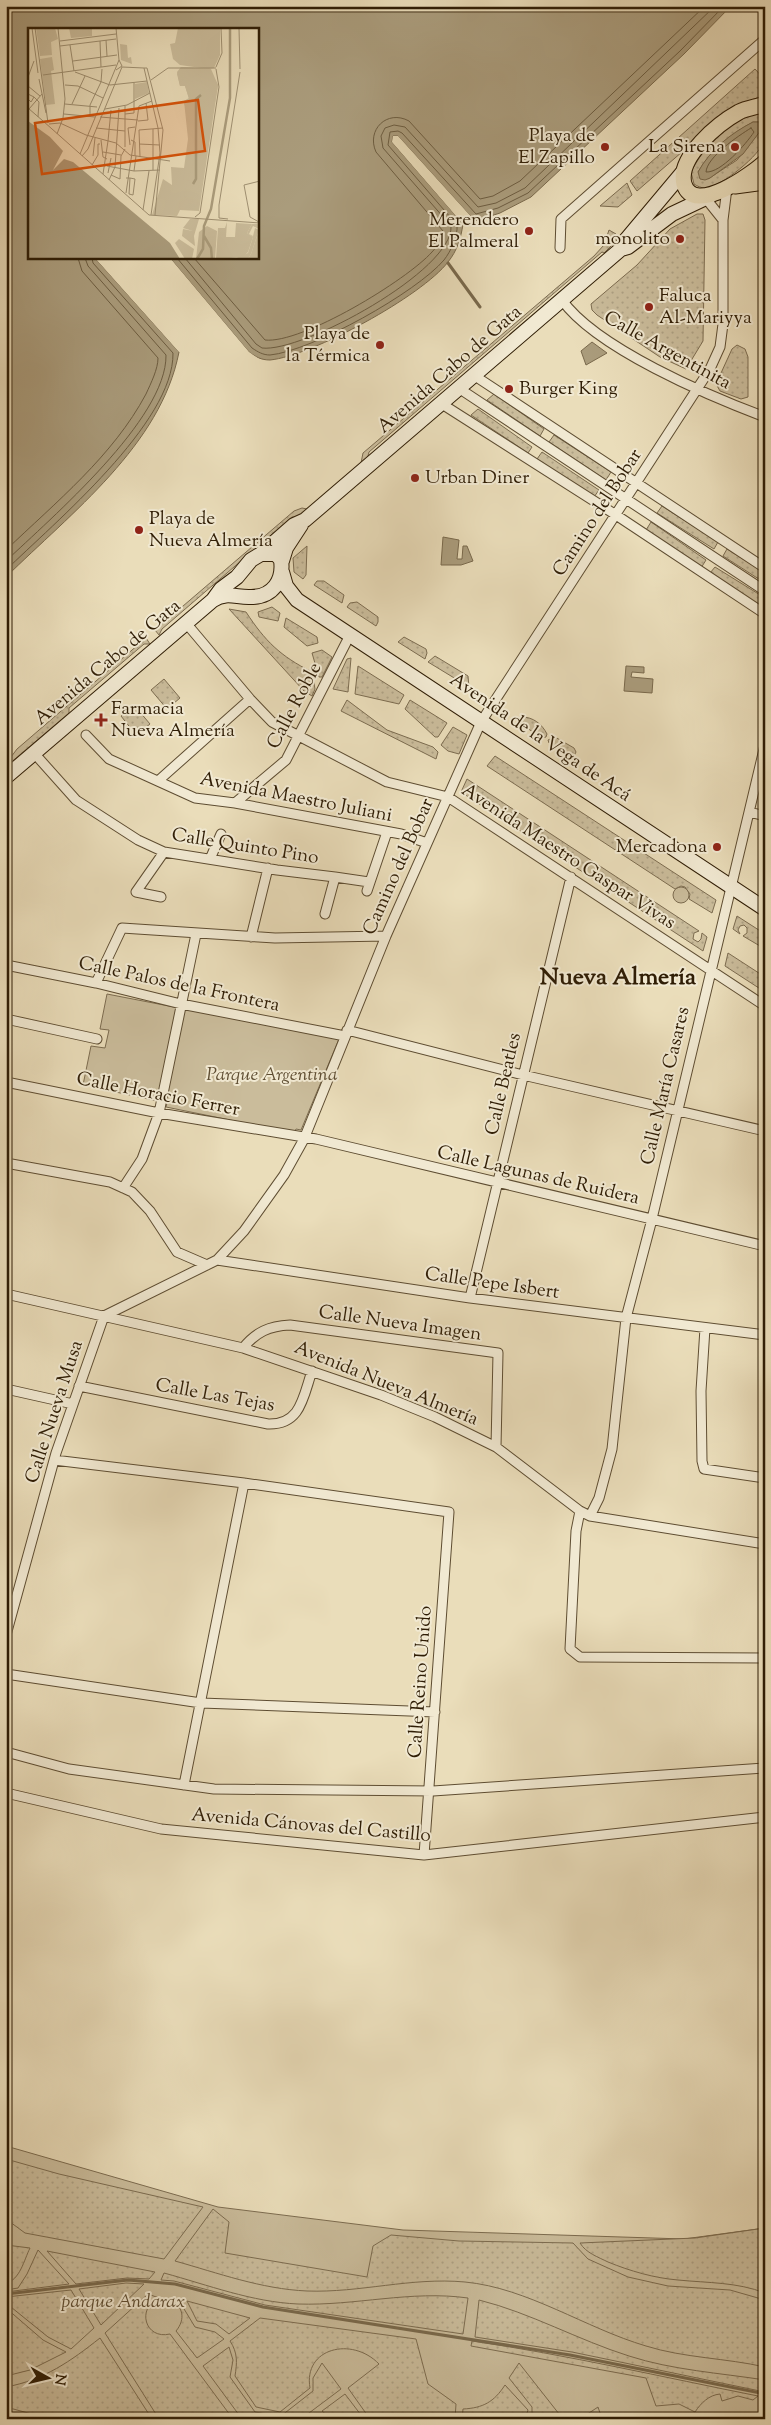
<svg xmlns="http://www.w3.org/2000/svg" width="771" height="2425" viewBox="0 0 771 2425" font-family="'Sorts Mill Goudy',serif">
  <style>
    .green { fill: #cabc9b; stroke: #7c6c50 }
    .garden { fill: url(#garden-dots); stroke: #7c6c50; fill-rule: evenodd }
    .water { fill: #aa9c7c; stroke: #79694c }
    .pier { fill: #eaddba }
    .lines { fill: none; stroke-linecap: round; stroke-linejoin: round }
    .shore { stroke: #6c5c40; stroke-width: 1 }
    .stream { stroke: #79694c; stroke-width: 3 }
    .street-casing { stroke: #5e4d32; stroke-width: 11 }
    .secondary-casing { stroke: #2f1d05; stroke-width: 16 }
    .primary-casing { stroke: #2f1d05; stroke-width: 17 }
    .street { stroke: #f1e9d2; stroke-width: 9 }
    .secondary { stroke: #f1e9d2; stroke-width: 14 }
    .primary { stroke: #eaddba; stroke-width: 15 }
    .poi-dot { fill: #8f2418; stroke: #f1e9d2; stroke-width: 2 }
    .labels { text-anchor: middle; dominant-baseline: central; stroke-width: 4; stroke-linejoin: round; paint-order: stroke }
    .poi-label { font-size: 19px; fill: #2f1d05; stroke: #f1e9d2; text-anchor: end }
    .street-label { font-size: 19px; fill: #2f1d05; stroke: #f1e9d2 }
    .park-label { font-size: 19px; font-style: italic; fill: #5e4d32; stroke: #f1e9d2 }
    .district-label { font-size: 24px; font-weight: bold; fill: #2f1d05; stroke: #f1e9d2 }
    .inset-river { fill: none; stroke: #aa9c7c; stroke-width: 2.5 }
    .inset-road { fill: none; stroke: #9f9072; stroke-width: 1 }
    .view { fill: #d6530b; fill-opacity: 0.15; stroke: #d6530b; stroke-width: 2.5 }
    .inset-edge { fill: none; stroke: #2f1d05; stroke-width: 2.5 }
  </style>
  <defs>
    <pattern id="garden-dots" width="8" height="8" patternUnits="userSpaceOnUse" patternTransform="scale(1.25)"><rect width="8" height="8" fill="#cabc9b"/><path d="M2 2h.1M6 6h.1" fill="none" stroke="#aea184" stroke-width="1.8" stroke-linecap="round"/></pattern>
  </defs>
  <rect width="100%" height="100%" fill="#eaddba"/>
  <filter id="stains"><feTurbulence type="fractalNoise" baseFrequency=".004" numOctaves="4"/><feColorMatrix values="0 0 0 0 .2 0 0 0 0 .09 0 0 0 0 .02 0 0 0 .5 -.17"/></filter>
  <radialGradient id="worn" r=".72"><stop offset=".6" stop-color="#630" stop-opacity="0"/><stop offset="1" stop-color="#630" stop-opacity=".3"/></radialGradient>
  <path class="green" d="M673 895a8 8 0 1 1 16 0a8 8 0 1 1-16 0Z
    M107,994L339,1039L301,1130L296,1129L294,1133L166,1107L167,1103L83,1085L91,1046L105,1048L109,1030L100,1029Z
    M6,2146L218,2207L403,2230L684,2239L765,2228V2419H6Z"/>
  <path class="garden" d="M755,69L765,80V95L746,102L690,145L637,191L630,181Z
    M755,113L765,116C765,123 766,132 765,139C761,155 721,187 705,188C701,188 697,186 694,184L691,172C705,145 726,124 755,113ZM753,122H759L761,130L737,160L708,179L698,172C711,150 731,134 753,122Z
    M627,183L632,195L618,207L600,206Z
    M697,214H703L705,220L703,341L686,369L660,357L597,315L592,310L591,304L637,265L670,229Z
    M609,230L616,234L617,240L604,253L602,252L369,452L368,456L361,463L363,453L594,256L604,245Z
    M737,345L745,349L748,357V397L741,399L720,391L716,384L732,349Z
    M494,394L544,429L540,436L487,400Z
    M478,409L532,447L528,453L471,415Z
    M554,435L611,472L606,480L549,442Z
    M542,452L599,490L594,497L537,459Z
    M662,506L718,542L714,549L657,513Z
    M302,508L307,509L298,517H292L162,629L159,635L155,630L294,511Z
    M651,522L706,560L701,568L646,530Z
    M307,546L306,575L303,579L294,572L293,558Z
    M727,549L765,573V583L723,556Z
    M715,567L765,598V610L710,573Z
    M317,581H324L344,595L342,603L314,585Z
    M357,602L378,617V622L376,626L347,607L350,603Z
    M272,607L280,613L278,621L259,617L258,612Z
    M229,609L246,612C265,641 280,656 312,672L315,689L312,696L304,691Z
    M286,618L317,637L318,643L307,646L284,627Z
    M404,637L426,649L427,653L425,659L398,642Z
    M146,638L150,644H144L69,708V713L9,764L11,757L17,749Z
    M322,650L332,657L322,677H319L312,653Z
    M435,656L468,676L469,687L428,662Z
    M351,658L348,692L333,689L347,659Z
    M358,666L404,695L399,704L355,694Z
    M164,679L180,698L167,709L151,690Z
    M347,700L387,730L433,747L438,752L436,759L341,711Z
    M410,700L447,723L438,737H435L405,709Z
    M134,705L150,724L136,735L121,716Z
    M522,717C533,717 542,724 547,734L546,737L542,738L518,722V719Z
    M453,727L467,735L459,754L448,751L441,745Z
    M555,737L574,748L576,752L574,756H570L549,743L548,740Z
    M495,756L716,900L712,913L689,899L690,894L685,887L681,886L675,889L487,766Z
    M467,779L699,931L694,933L693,939L698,942L701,939L702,933L707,937L703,951L461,792Z
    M737,916L765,934V949L743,936L747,933V928L744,925L740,926L738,930L740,934L733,929Z
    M728,953L765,977V992L725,966Z
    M6,2159L59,2174L203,2207L164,2259L25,2233L6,2219Z
    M213,2209L229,2222L225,2253L367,2277L373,2246L391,2235L459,2241L573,2243L588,2259L628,2277L668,2286L730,2290L765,2300V2367C726,2358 684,2358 646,2346C585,2328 528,2288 465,2282C411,2277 360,2293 307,2291C261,2289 218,2273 175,2261Z
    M765,2228V2293C737,2282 708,2283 678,2280C654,2278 630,2271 608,2262C598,2257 586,2253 580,2243L695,2238Z
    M6,2245L30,2248C24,2260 20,2280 6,2283Z
    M38,2250L69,2284L6,2292V2290L18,2288L27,2274Z
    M47,2251L155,2272L149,2279L127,2278L76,2284Z
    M164,2273C208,2285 252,2302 298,2304C355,2306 411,2290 468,2298L463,2334L265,2305L174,2281L161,2280Z
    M126,2283L144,2284L101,2325L79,2289Z
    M71,2290L94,2328L71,2349L48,2337L6,2303V2297Z
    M148,2294L159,2298C136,2308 145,2340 170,2334L233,2419H159L105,2333Z
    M170,2299H178L195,2327L215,2332L224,2339L197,2358L176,2331C186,2319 183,2306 170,2299Z
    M479,2300C531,2313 578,2340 629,2356C672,2370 720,2373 765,2380L760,2391L572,2352L475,2337Z
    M187,2301L250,2318L229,2334L216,2324L197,2321Z
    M6,2308L43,2340L66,2352L30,2370L6,2376Z
    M260,2318L416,2339L428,2384L456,2404L455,2419H370L348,2388L379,2364C352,2336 303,2348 310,2388L280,2412L256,2407L235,2376C237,2363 238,2353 230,2341Z
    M100,2338L152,2419H50L6,2407V2387C44,2380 71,2361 100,2338Z
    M472,2341C568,2355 662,2377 758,2396L753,2400L738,2396L722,2401L720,2394C709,2395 701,2403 695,2412L679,2404L656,2406L646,2378L471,2346Z
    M229,2347L233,2360L230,2377L255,2412L281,2416L313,2391V2378L322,2363L341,2389L301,2419H242L203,2366Z
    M519,2363L563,2419H532V2407L509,2378Z
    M505,2385L528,2410L525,2419H462L463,2409C483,2408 494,2402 505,2385Z
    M345,2394L364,2419H331L322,2411Z
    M598,2407L602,2419H580Z"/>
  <path class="water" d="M6,6H731L684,54L531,197L500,213L475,221L398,136H393L392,142L463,224C461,238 457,251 448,262C422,296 312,356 270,360C261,360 256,357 249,352L170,258H258V29H29V258H95L179,352C161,445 71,513 6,577Z
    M753,122H759L761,130L743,154L710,178L705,180L700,179L698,172C710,150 731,133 753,122Z
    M592,342L607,353L586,365L581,351Z
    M443,537L459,540L457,559H462L463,546H467L473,561L461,565H441Z
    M626,666L644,667V673L632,672L631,677L653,679L652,693L624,691Z"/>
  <path class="pier" d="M393,136H398L475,221L472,222L395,138V141L466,223L463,224L392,142Z
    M95,258H98L181,350L179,352Z
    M168,258H170L249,352L259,359L258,361L247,354Z"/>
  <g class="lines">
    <path class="shore" d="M751,128L754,132C746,144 721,173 706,172C707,157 738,136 751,128Z
      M177,258L252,348C258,352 263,355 270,355C312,351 417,292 444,260C451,251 458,236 457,225L388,145L390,132L398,131L402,133L476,214L498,208L528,193L680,51L724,6
      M185,258L256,344L262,348C302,353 454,270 451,226L383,148L381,136L385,128L394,125L405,127L478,207L496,203L525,188L715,6
      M194,258L265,340C302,344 407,280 432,252C438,246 440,239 443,231L376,152C366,130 387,109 409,121L480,199L493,196L520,181L705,6
      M6,550C56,502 113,456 146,394C151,383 158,369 158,358L82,271L78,258
      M6,561C51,518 167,419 166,355L88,266L85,258
      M6,570C54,523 174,423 173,353L93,263L92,258"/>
    <path class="stream" d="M448,263L480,307
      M6,2294L128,2280L175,2284L263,2307L570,2355L765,2394"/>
    <g class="street-casing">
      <path id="street" d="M703,195L723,220
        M560,248L561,219L765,39
        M562,300C596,348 709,396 765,417
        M475,376L765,568
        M460,389L765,591
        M442,404L616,515L765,614
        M186,623L250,699L272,722L387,782L448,797L765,1006
        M86,735L109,759L195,798L235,803L401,834L427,843
        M34,753L76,800L138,840L164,852L277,870L335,877L325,914
        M158,781L250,699
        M235,803L286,760L350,635
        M749,812L765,816
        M210,859L221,834
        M335,877L369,882
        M367,891L387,832
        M161,897L136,892L164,852
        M251,937L268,868
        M6,965L96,983L181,1004L345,1036
        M96,983L122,928L275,938L386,936
        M6,1019L97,1039
        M347,1030L523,1075L765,1131
        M6,1082L159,1113L316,1139L765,1246
        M6,1163L110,1182L132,1192L150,1211L177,1252L207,1265
        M123,1188L142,1159L159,1113L196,934
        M217,1260L470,1298L765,1335
        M6,1294L243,1348L381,1395L435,1417L496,1447L580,1511L590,1516L765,1544
        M470,1298L571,877
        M705,1328L701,1391L702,1461L704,1469L765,1478
        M243,1348C256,1332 269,1326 290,1325L498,1353L496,1447
        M79,1386L268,1424C301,1425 303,1397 312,1371
        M6,1389L73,1404
        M54,1460L244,1483L449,1512L424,1855
        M580,1511L576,1531L570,1649L580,1657L765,1658
        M590,1516L599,1498L612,1449L626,1318L651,1223L765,745
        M6,1635L56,1453L104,1316L217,1260L244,1231L284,1175L304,1139L386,936L481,722L710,369L720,347L723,324V220L727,188
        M6,1674L201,1703L435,1712
        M6,1752L69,1769L214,1789L433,1791L765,1768
        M184,1785L244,1483
        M6,1793L161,1829L424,1855L765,1817"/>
    </g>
    <g class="secondary-casing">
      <path id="secondary" d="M626,240L683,172
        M282,561L286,548L301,525
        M282,572L286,586L297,600L765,909
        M213,600L221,589L237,577L251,560L261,554L294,525L305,520L621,249L628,247L672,214L710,196
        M6,777L213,600C227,591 237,598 251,597C273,597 284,580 281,560L276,554H261"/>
    </g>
    <g class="primary-casing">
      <path id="primary" d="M765,104C757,107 747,108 739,112C719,123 677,157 684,184C694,217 753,173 765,162
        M735,186L765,182"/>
    </g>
    <use href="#street" class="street"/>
    <use href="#secondary" class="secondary"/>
    <use href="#primary" class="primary"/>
  </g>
  <g class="poi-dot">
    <circle cx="605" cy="147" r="5"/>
    <circle cx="735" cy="147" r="5"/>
    <circle cx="529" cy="231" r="5"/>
    <circle cx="680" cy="239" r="5"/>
    <circle cx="649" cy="307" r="5"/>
    <circle cx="380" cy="345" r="5"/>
    <circle cx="509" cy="389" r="5"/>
    <circle cx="415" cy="478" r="5"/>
    <circle cx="139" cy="530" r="5"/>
    <path d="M98.5 712.5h5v5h5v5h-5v5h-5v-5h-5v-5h5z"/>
    <circle cx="717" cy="847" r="5"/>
  </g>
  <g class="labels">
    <g class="poi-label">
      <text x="595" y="136">Playa de<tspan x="595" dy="22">El Zapillo</tspan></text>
      <text x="725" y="147">La Sirena</text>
      <text x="519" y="220">Merendero<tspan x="519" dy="22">El Palmeral</tspan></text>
      <text x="670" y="239">monolito</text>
      <text x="659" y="296" text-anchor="start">Faluca<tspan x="659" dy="22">Al-Mariyya</tspan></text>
      <text x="370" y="334">Playa de<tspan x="370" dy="22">la Térmica</tspan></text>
      <text x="519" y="389" text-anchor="start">Burger King</text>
      <text x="425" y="478" text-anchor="start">Urban Diner</text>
      <text x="149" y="519" text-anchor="start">Playa de<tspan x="149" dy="22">Nueva Almería</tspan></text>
      <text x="111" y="709" text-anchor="start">Farmacia<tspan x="111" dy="22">Nueva Almería</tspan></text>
      <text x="707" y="847">Mercadona</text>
    </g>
    <g class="street-label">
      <text transform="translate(667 351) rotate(29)">Calle Argentinita</text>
      <text transform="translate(450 370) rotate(-41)">Avenida Cabo de Gata</text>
      <text transform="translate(598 513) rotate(-57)">Camino del Bobar</text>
      <text transform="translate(108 663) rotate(-40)">Avenida Cabo de Gata</text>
      <text transform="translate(295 706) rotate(-62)">Calle Roble</text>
      <text transform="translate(540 738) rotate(34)">Avenida de la Vega de Acá</text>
      <text transform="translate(296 798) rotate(11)">Avenida Maestro Juliani</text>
      <text transform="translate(245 847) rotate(9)">Calle Quinto Pino</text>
      <text transform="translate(568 857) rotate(33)">Avenida Maestro Gaspar Vivas</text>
      <text transform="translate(399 867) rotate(-66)">Camino del Bobar</text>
      <text transform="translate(179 985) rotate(12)">Calle Palos de la Frontera</text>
      <text transform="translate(504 1084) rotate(-77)">Calle Beatles</text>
      <text transform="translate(666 1086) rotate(-77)">Calle María Casares</text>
      <text transform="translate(158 1095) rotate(11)">Calle Horacio Ferrer</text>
      <text transform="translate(538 1176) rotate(13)">Calle Lagunas de Ruidera</text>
      <text transform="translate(492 1284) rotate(8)">Calle Pepe Isbert</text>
      <text transform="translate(400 1324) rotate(8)">Calle Nueva Imagen</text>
      <text transform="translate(386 1384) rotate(22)">Avenida Nueva Almería</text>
      <text transform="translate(215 1396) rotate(10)">Calle Las Tejas</text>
      <text transform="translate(55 1412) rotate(-72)">Calle Nueva Musa</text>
      <text transform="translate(421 1682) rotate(-86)">Calle Reino Unido</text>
      <text transform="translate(311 1826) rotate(5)">Avenida Cánovas del Castillo</text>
    </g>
    <g class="park-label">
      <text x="272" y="1075">Parque Argentina</text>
      <text x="123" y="2302">parque Andarax</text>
    </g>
    <g class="district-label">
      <text x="618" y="978">Nueva Almería</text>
    </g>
  </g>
  <g transform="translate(28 28)">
    <rect width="231" height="231" fill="#eaddba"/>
    <path d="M8,0H27L30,11L23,14L24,27L12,28ZM41,0H64V8L43,10ZM150,0H192V27L186,40L181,41L190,57L171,183L152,182L149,188L124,187L135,151L144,157L143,139L156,140L160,111L156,73L161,71L157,58H152L149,44L153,39L173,40L152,37L145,31L142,16L147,15ZM24,29L26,42L23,43L27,76L18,77L12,31ZM119,54L121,65L107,71V56ZM162,191H171L166,208L167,218L154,208L155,201L165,203L155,200ZM199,194L198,209H207L208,195L224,196L219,205L225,209L220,224L215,229L188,231L190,200H197ZM231,202V231H220L223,226ZM151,211L166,221L164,231H157L147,215Z" fill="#cabc9b"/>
    <path d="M179,198L189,203L187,231H168L171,204Z" fill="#cabc9b"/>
    <path d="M92,16L99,17L100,30L103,29L104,36L93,32ZM153,39L170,40L171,47L164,49L166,62L175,61L172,47L177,54L175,62L168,65L163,91L165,106L164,138L156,167L162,176L161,182L151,180L153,165L156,163L155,152L164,101L161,99L156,73L161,70L157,58H152L149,46ZM171,40L183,41L190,57L185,86H182L180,92L184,94L180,120H177L176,126L175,133L178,134L174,157H171L169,177L163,182L158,166L165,141L164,91L168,70L176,63L178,55ZM174,72L183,81L179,85L170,80L174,86L168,89L172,93L167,96L169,114L167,115L168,73ZM224,196H231V201L225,198L221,206L224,198L221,206L225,208L227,200L231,202L223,226L220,231H206L220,225L225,209L219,205Z" fill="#cabc9b" fill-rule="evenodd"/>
    <path d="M0,93L22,109L35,123L25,142L36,131L45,134L142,215L152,231H0Z" fill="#aa9c7c"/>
    <path class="inset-river" d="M165,156L168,151V71L173,67M176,208L183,220L184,231M169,231L175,221L176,198L183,181L202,70V0"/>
    <path class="inset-road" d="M4,0L10,45M7,0L20,95M88,0L91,32L94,38L88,42M211,0L212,41M78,12L79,28M32,13L88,6M72,13L73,39M42,17L46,43M32,18L88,11M45,33L89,27M94,39L116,40L130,100L132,125L123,187M188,39L194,25L193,0M116,40H119L135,102L127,187M47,44L82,57L119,53M15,47L88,37M0,49L6,33M11,51L18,85M123,52L140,40H188M37,57L50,58L75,70M0,58L12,68M0,66L6,69L3,74L0,71M6,69L11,74L10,89M37,76L69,79M44,76L57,48M97,78V119M0,80L15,93M1,81L14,66M77,81L99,77L122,65M36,86L67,89M97,86L106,85V55M62,88V77L73,54L74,41M72,89L110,92M15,93L121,187L232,195M110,93L120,92L118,75M21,96L32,95L58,107L88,115L102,127L142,133M68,100L97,103M29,106L35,90L37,71L30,0M73,112L75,129L79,131M103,112L107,114V128M80,113L83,82M111,116L132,117M102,117L100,100L107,99M75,124L93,127M52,126L91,32M54,128L60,121L94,39M65,128L67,110M112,129L111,102L135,100M64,137L70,127V116H72M79,138L106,143L132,142M125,142V101M106,143L108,128M80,145L83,130M75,146L80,113M83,147L92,151L93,128L97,121M98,150H102L107,151L105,167L101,166L102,150M81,152L87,139L91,80M98,165L111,78L124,73M115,182L121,143M167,189L172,185L191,59L188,41M200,191L191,190V177L212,44M231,194L222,189L216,157L232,153"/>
    <path class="view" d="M170,72L177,123L14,146L7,95Z"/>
    <rect width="231" height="231" class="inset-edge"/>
  </g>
  <rect width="771" height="2425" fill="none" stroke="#eaddba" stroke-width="25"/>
  <rect x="8" y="8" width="756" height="2410" fill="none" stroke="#2f1d05" stroke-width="2.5"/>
  <rect x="12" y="12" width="746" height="2400" fill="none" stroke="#2f1d05"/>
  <g transform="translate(48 2378) rotate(98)" stroke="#f1e9d2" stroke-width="4" paint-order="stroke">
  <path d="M0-4L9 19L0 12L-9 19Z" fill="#2f1d05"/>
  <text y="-8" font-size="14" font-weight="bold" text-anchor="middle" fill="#2f1d05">N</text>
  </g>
  <rect width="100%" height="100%" filter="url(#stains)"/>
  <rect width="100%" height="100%" fill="url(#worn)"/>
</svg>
